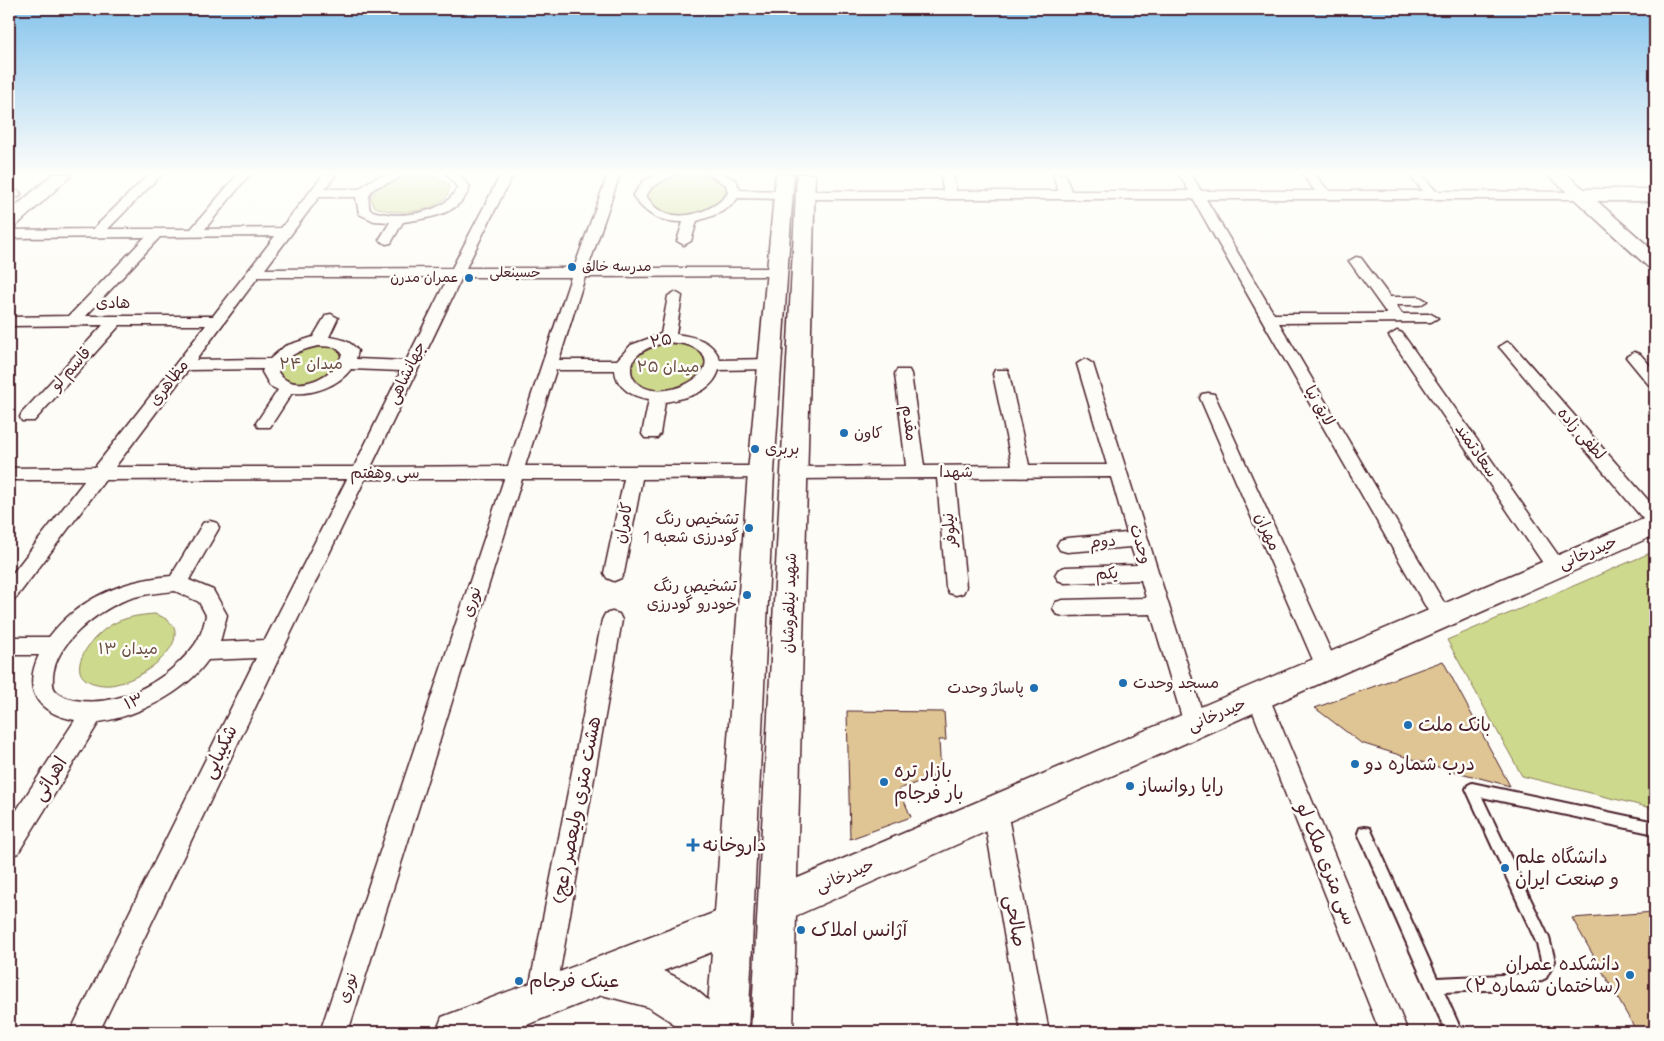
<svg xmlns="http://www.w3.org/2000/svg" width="1664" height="1041" viewBox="0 0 1664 1041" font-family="Mynerve,'Playpen Sans Arabic',sans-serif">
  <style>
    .green { fill: #cdd98c; stroke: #8c7c5c }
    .building { fill: #dfc594; stroke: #4a1f2b }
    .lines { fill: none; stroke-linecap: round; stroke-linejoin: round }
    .lane-casing { stroke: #4a1f2b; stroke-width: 4 }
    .street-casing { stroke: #4a1f2b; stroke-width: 3 }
    .secondary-casing { stroke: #4a1f2b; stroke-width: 3 }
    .primary-casing { stroke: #4a1f2b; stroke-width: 3 }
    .highway-casing { stroke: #4a1f2b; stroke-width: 3 }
    .lane { fill: #fdfcf7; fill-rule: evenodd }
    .street { fill: #fdfcf7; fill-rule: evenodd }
    .secondary { fill: #fdfcf7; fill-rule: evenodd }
    .primary { fill: #fdfcf7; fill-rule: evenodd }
    .highway { fill: #fdfcf7; fill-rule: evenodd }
    .poi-dot { fill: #1f6fb2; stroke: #fdfcf7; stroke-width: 2 }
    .labels { text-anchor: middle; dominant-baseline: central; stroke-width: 5; stroke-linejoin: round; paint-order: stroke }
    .far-poi-label { font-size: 14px; fill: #4a1f2b; stroke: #fdfcf7; text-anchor: start }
    .far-street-label { font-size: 14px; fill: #4a1f2b; stroke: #fdfcf7 }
    .street-label { font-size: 16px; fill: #4a1f2b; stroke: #fdfcf7 }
    .park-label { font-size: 16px; fill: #6b4e43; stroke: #fdfcf7 }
    .poi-label { font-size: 16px; fill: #4a1f2b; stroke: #fdfcf7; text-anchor: start }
    .near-poi-label { font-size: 19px; fill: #4a1f2b; stroke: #fdfcf7; text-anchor: start }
    .near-street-label { font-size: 19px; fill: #4a1f2b; stroke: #fdfcf7 }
  </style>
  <rect width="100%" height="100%" fill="#fdfcf7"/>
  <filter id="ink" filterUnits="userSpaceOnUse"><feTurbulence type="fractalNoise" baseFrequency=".02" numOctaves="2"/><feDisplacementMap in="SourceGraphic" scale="10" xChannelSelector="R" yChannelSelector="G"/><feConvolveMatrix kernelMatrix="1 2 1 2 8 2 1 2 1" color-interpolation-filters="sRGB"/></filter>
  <g filter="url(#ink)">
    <path class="green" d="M679,174L720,175L735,194L707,215L662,216L643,205L644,189L656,179Z
      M424,175L435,176L449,184C454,214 391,217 374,206L371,200C377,179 406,176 424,175Z
      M333,343L349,357L319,383L284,385L274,368L297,348Z
      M665,344C678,344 696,344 703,357C708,366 703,371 698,377C692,384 686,385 678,388C631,402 609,357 665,344Z
      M1655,551V809L1522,776L1447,640Z
      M155,614C211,632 136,689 103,685C57,680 89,638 111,625C125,617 140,615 155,614Z"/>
    <path class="building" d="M1443,661L1510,786L1438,767L1361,743L1315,708Z
      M847,711L944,712L946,740H939L941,774L899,789L911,817L850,839Z
      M1655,912V1032H1637L1572,918Z"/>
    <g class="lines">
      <g class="lane-casing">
        <path id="lane" d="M1472,783L1655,822V834L1482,797L1549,938L1555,961L1546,978L1526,988L1444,992L1462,1032H1446L1358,833L1360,828L1365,827L1370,828L1437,978L1525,974L1536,968L1541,960L1537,944L1466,789L1468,785Z"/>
      </g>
      <g class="street-casing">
        <path id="street" d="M149,174H162L108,229H191L238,174H250L205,229L281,228L324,174H336L325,189H360C372,176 386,174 403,174C391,189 362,179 370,210C395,220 447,215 457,187L447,174H459L470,187C460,215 430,218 403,222L391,243L386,244L379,240L390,222L374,221L359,214L356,197H319L265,269L452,268L501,174H513L466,268H574L608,174H620L588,268H777L784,272L777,276L585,277L559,360H617L631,345L661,334L668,296L675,292L682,296L676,334C695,337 713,340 720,360L770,359L778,364L770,369L719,370C712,393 686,398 665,402L660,434L657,438H645L642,434L649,399C633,397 616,388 615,370H556L525,466H761L767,468L770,472L767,476L761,478L642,479L624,573L621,578L614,581L607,578L604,573L624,479H522L348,1032H320L504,479H365L99,1032H70L256,658L208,660C185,693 138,716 99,722L18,853L9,856V822L75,720C38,713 22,691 39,655H9V637H49C79,598 123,580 171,576L203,523L210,521L217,523L219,528L189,580L213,590L227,615L220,642L265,640L347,479L105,480L16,598L9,600V578L85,480H9V468L95,467L206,325H120L34,421H22L20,417L22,413L103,325L9,326V317L69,316L145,237L9,238V230L93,229ZM275,236L213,316H86L160,237ZM258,277H448L406,361L356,359L358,351C351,341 340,338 329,337L338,318L331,314L326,315L313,337L285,346L270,359L196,360ZM462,277H571L508,466L371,467ZM668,342C675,343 684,343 691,346C733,365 674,402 643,387C626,378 628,360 643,351C650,346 660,344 668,342ZM319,346L335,347L342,353C338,376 293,397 278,372C286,355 302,349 319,346ZM263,369L262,372L270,386L278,390L256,423L258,427H270L292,393C313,395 338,386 351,369L401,371L354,467H115L188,370ZM175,591L199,602L206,615C203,630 199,641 189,652C162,683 117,708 75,700C69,699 60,696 55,690C52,686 53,681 53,676C56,643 95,613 123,601C140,594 158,593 175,591Z
          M659,174H675L652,187L646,196C649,199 652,205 656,208C677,224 714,212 728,193L726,185L708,174H723L736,180L740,190L784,191L790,195L784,199L738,198C727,212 713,216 697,221L691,241L684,245L677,241L683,222C659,222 646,215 633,196L643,181Z
          M941,174H953L956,191H1058L1053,174H1065L1071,191H1189L1179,174H1191L1201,191H1315L1302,174H1314L1329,191H1423L1408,174H1421L1436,191L1584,192L1586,195L1584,198L1580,199H1206L1274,314H1387L1349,261L1356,257L1361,258L1390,297H1420L1427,301L1420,305H1396L1402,314H1431L1438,318L1431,322L1279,323L1449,611L1452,617L1449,623L1442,625L1435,623L1193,199H805L799,195L805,191H943Z
          M9,190L19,191L21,194L19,197L9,198Z
          M1397,331L1402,333L1563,562L1566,567L1563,572L1556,575L1549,572L1389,336Z
          M1507,342L1512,344L1655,508V527L1648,525L1502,350L1499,347Z
          M1634,352L1640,354L1655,371V386L1649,385L1626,357Z
          M1085,359L1093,364L1206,724L1203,731L1195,734L1187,731L1184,724L1151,614L1063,616L1056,614L1053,608L1056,602L1063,600L1146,598L1141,580L1065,583L1058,580L1055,575L1058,570L1065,567L1137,565L1131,547L1067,552L1060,550L1057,545L1060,540L1067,538L1127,533L1111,477L955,478L966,587L963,593L956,595L949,593L946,587L937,478L795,479L789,477L786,473L789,469L795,467L906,466L895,374L897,370H909L911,374L924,466L1012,465L993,374L995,370H1007L1009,374L1029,465H1107L1077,364Z
          M1208,393L1214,394L1216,398L1338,667L1335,673L1327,676L1319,673L1316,667L1200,398L1202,394Z
          M612,612L619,614L622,620L555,999L551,1009L541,1013L531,1009L527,999L602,620L605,614Z
          M1258,687L1266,690L1269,697L1408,1032H1380L1247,697L1250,690Z
          M995,799L1004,803L1007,811L1049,1032H1021L983,811L986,803Z"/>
      </g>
      <g class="secondary-casing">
        <path id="secondary" d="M1547,174H1566L1584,189H1655V201H1597L1655,252V269L1648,267Z
          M1655,514V535L791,918L778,924L765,918L759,905L765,892Z
          M734,905L748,910L753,924L748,938L663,971C690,982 720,1005 730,1032H680L670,1021L648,1007L602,995L509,1032H436L442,1017Z"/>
      </g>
      <g class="primary-casing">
        <path id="primary" d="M776,174H794L774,472L748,1032H706L748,472Z
          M797,174H815L793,1032H751Z"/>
      </g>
      <g class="highway-casing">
        <path id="highway" d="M53,174H73L16,226L9,228V212Z"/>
      </g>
      <use href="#lane" class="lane"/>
      <use href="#street" class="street"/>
      <use href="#secondary" class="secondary"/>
      <use href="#primary" class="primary"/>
      <use href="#highway" class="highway"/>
    </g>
  </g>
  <linearGradient id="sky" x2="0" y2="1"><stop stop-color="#85c3ec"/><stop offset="0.54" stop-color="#fefefb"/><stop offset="1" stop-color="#fefefb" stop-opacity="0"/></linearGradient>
  <rect width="1664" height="320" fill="url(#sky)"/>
  <g class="poi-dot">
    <circle cx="572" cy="267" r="5"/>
    <circle cx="469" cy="278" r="5"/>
    <circle cx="844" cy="433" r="5"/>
    <circle cx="755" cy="449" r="5"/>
    <circle cx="749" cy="528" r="5"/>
    <circle cx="747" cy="595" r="5"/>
    <circle cx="1123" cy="683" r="5"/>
    <circle cx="1034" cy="688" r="5"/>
    <circle cx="1408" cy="725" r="5"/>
    <circle cx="1355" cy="764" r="5"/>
    <circle cx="884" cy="782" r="5"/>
    <circle cx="1130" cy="786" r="5"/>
    <path d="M690.5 837.5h5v5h5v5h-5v5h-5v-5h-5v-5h5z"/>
    <circle cx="1505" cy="868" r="5"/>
    <circle cx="801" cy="930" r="5"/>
    <circle cx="1630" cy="975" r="5"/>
    <circle cx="519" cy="981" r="5"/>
  </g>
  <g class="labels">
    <g class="far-poi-label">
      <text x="582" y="267">مدرسه خالق</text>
      <text x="459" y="278" text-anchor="end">عمران مدرن</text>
    </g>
    <g class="far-street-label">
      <text x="515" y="273">حسینعلی</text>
    </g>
    <g class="street-label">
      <text x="113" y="303">هادی</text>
      <text transform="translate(661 341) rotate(-10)">۲۵</text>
      <text transform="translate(71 369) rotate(-48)">قاسم لو</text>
      <text transform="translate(407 373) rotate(-64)">جهانشاهی</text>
      <text transform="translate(169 383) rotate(-52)">مظاهری</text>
      <text transform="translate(1319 406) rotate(60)">لایق نیا</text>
      <text transform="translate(909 423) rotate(83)">مقدم</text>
      <text transform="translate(1581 434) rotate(49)">لطفی زاده</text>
      <text transform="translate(1476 451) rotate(55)">سعادتمند</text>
      <text x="956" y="472">شهدا</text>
      <text x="385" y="473">سی وهفتم</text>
      <text transform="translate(624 523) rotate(-79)">کامران</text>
      <text transform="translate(950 530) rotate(-96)">نیلوفر</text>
      <text transform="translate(1267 532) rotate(66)">مهران</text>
      <text transform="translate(1103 542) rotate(-4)">دوم</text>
      <text transform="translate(1140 544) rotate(73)">وحدت</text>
      <text transform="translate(1588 553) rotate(-23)">حیدرخانی</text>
      <text transform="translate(1107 574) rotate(-2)">یکم</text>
      <text transform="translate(472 602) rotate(-72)">نوری</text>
      <text transform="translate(790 603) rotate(-88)">شهید نیلفروشان</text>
      <text transform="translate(134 702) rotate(-22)">۱۳</text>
      <text transform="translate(1217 715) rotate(-23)">حیدرخانی</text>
      <text transform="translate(845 876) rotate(-23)">حیدرخانی</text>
      <text transform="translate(348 988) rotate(-72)">نوری</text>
    </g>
    <g class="park-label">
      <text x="311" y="364">میدان ۲۴</text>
      <text x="668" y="367">میدان ۲۵</text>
      <text x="128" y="649">میدان ۱۳</text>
    </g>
    <g class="poi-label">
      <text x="854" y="433">کاون</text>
      <text x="765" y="449">بربری</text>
      <text x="739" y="519" text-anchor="end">تشخیص رنگ<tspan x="739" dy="18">گودرزی شعبه 1</tspan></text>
      <text x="737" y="586" text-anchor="end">تشخیص رنگ<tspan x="737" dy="18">خودرو گودرزی</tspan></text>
      <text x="1133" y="683">مسجد وحدت</text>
      <text x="1024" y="688" text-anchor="end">پاساژ وحدت</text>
    </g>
    <g class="near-poi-label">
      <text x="1418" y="725">بانک ملت</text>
      <text x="1365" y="764">درب شماره دو</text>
      <text x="894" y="771">بازار تره<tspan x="894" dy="22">بار فرجام</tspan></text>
      <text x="1140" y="786">رایا روانساز</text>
      <text x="703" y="845">داروخانه</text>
      <text x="1515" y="857">دانشگاه علم<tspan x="1515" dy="22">و صنعت ایران</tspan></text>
      <text x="811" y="930">آژانس املاک</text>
      <text x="1620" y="964" text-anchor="end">دانشکده عمران<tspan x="1620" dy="22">(ساختمان شماره ۲)</tspan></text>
      <text x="529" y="981">عینک فرجام</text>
    </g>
    <g class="near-street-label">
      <text transform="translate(220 752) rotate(-64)">شکیبایی</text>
      <text transform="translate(50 779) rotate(-58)">اهرائی</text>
      <text transform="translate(577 810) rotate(-79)">هشت متری ولیعصر (عج)</text>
      <text transform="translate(1326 864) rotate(68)">سی متری ملک لو</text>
      <text transform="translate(1015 921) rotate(80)">صالحی</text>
    </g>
  </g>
  <rect width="1664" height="1041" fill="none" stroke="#fdfcf7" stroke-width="30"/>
  <rect x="15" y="15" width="1634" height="1011" fill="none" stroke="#4a1f2b" stroke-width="2" filter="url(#ink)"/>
</svg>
